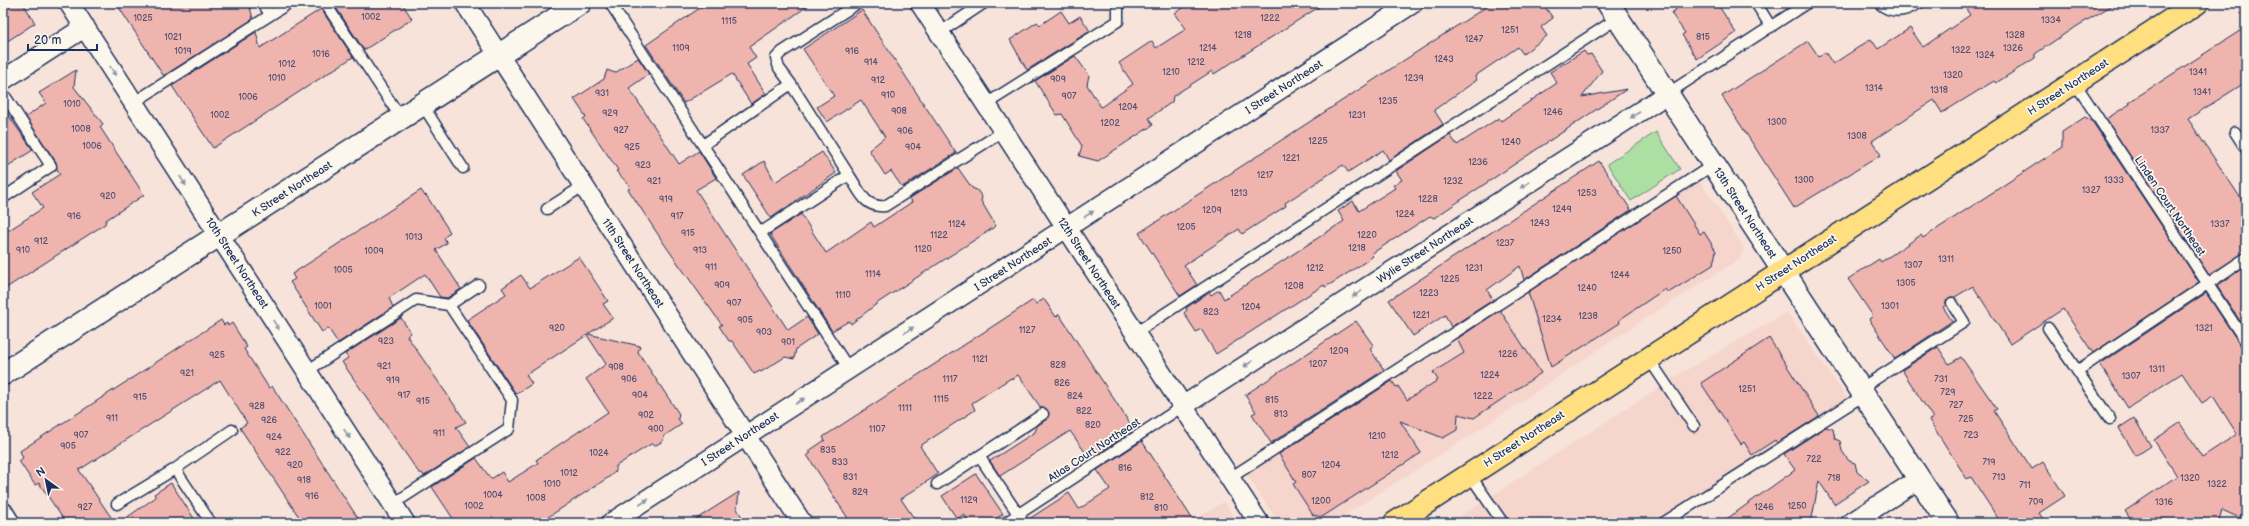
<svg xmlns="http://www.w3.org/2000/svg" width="2249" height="526" viewBox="0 0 2249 526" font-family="'Balsamiq Sans',sans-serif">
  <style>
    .built { fill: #f5d5cc }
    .green { fill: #ace0a2; stroke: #648880 }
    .building { fill: #efb4ae; stroke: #1b2f5e }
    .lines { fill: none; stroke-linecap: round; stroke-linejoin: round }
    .service-casing { stroke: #1b2f5e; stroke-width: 13 }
    .minor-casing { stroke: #1b2f5e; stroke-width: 22 }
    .tertiary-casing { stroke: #1b2f5e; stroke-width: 25 }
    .secondary-casing { stroke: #1b2f5e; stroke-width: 25 }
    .primary-casing { stroke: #1b2f5e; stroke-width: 25 }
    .service { stroke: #fbf7ec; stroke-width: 10 }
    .minor { stroke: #fbf7ec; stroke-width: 19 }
    .tertiary { stroke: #fbf7ec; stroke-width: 22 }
    .secondary { stroke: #fbf7ec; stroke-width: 22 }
    .primary { stroke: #ffdf80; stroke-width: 22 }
    .oneway { fill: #8b93a5 }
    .labels { text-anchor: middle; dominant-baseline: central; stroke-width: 3.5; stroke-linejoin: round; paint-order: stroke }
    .number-label { font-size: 9px; fill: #505072 }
    .street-label { font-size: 11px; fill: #1b2f5e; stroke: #fbf7ec }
  </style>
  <rect width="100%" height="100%" fill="#f7e3d9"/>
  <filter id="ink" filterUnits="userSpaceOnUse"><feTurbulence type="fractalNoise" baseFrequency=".025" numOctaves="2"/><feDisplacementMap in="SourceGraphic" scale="8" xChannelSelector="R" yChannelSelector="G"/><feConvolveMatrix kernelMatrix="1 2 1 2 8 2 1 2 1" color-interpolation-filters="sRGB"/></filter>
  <g filter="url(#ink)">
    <path class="built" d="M1699,180L1744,248L1739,259L1629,329L1488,424L1332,523H1279L1245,472Z
      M1787,312L1849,401L1657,523H1450L1683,372Z
      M1224,502L1238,523H1189Z"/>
    <path class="green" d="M1656,132L1680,169L1631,201L1607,164Z"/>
    <path class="building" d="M3,3H23L35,23L3,44Z
      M116,3H249L253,19L165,75H163Z
      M333,3H402L412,19L364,50Z
      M707,3H812L749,47L756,58L747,64L766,94L751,104L732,74L684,103L646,45Z
      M1191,3H1325L1214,74L1212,71L1173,96L1172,102L1149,118L1153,125L1098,161L1079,156L1082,146L1062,114L1057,115L1035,81L1075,56L1089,75L1087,85L1101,107L1133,84L1119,63L1152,41L1156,48L1186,29L1175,13Z
      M1492,3H1542L1553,18L1541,27L1547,36L1523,54L1518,47L1475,76L1477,80L1434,110L1443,124L1389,160L1383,150L1348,172L1343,165L1285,203L1286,206L1242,234L1239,229L1184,265L1197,285L1180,296L1139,233Z
      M1672,3H1717L1736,33L1697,59L1682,35L1685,33L1671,13L1676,10Z
      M1962,3H2116L2069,31L2035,54V58L1996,83L1994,81L1942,113L1934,100L1872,141L1881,155L1794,208L1722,96L1808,41L1819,57L1825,52L1833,64L1871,39L1878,49L1910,28L1923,47L1970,15Z
      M321,9L353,57L213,148L172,86L256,32L260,48Z
      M862,10L956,153L902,187L891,171L885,175L869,150L885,137L861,100L827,122L817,107L834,96L803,49Z
      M1061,11L1069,23L1080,16L1090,31L1027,70L1010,40L1037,22L1040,25Z
      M2246,27V82L2188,119L2246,206V252L2209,275L2106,119L2130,104L2129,102Z
      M1584,51L1587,55L1591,54L1602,71L1582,97L1627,89L1434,218L1430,216L1371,254L1373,256L1368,260L1334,282L1325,287L1324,285L1216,354L1201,329L1196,332L1184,313L1187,310L1186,308L1209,292L1211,295L1219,290L1224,299L1344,221L1338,211L1353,201L1359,211L1395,188L1393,185L1402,180L1396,171L1450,135L1457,145L1499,118L1501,121L1557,83L1550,72Z
      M638,58L649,74L629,88L679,164L699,151L716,178L696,190L788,330L807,317L818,334L796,349L794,359L785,357L761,372L760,371L754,374L732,341H729L719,326L722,325L667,248L628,189L631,187L616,171L618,170L583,119L586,117L574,99L604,79L607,70L615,73Z
      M76,70L74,87L103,124L100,127L144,195L106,220L105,224L3,290V234L43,208L32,192L60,174L57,169L56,162L26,117L46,103L39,93Z
      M3,108L33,150L3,169Z
      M2085,117L2092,121L2199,282L2093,353L2063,309L2010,344L1973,286L1955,297H1951L1946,300V305L1943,307L1952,321L1895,359L1869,319L1873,316L1848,279L1879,259L1881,262L1921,235L1923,238L2062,147V132Z
      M822,152L836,173L771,218L743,175L764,161L775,182Z
      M1599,161L1631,210L1524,280L1520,266L1487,290L1493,300L1451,327L1445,315L1413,336L1389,300Z
      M958,168L972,188L977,190L982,197L981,201L996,226L879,302L851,324L849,321L832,331L770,234L801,214L826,253L871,222L874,227L912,202L910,198Z
      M421,190L425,196L426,195L450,232L444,238L447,243L436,250L461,289L447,298L440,297L425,274L389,298L393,307L338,343L328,328L322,332L290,282L295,279L292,274Z
      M1676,196L1700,234L1704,232L1716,251L1713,265L1668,293L1665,289L1619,320L1620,323L1551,367L1528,292Z
      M579,257L608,301L603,304L613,318L588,334L640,346L638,352L679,414L678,419L682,424L664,436L663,441L656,445L651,444L616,466V471L609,477L539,523H456L432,487L476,458L491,479L502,472L508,482L538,463L536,460L608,412L586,379L606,364L587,335L526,375L532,384L516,394L467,320L506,294L502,288L521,275L530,288Z
      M2246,266V330L2217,286Z
      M2206,293L2241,346L2246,348V505L2243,507L2240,518L2222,510L2218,523H2133L2125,511L2177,476L2154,440L2180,423L2202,457L2237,434L2213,396L2202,403L2182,373L2128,408L2100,364Z
      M1044,299L1056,317L1059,314L1134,430L1090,459L1070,431L1000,476L990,461L1035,432L1037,426L1047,419L1049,414L1046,408H1041L1018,375L1012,379L1011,378L972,403L975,410L920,446L938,474L901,499L917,523H851L807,455L811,453L809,451L825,440L823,437L1033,300L1036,304Z
      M1500,310L1541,373L1474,418L1458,414L1457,430L1443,438L1400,421L1421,453L1322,517L1313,515L1293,484L1296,482L1279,454L1392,381L1396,387L1398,386L1407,400L1438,380L1433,372L1464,353L1457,339Z
      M401,318L411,333L407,336L466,422L456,427L470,447L424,476L422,473H419L342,362L348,358L345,354Z
      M221,320L224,325L227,323L228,326L232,323L247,347L244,349L269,388L272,386L361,523H303L240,428L247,423L220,380L79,470L115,523H66L39,483L35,485L19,461L23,458L20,451Z
      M1356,321L1373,345L1370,349L1384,370L1271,443L1252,414L1256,412L1245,395Z
      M1769,338L1819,416L1777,443L1775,440L1752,455L1744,442L1741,444L1701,383Z
      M1938,347L1949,364L1961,357L1997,409L1994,411L2032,469L2043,462L2065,496L2039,513L2046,523H2001L1971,477L1967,479L1929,420L1933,418L1902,370Z
      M2134,418L2151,446L2136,456L2119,428Z
      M1826,427L1833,429L1835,439L1840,441L1842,451L1849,461L1855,463L1857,472L1869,481L1834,504L1819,481L1811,523H1721L1795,470L1784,454Z
      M1142,441L1195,523H1030L1029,519L1069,493L1079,509L1110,489L1097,470Z
      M976,474L1003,514L989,523H970L964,514L957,519L942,496Z
      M171,483L197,523H119L156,497L154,494Z
      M739,492L737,509L746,523H690Z"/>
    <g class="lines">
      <g class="service-casing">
        <path id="service" d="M263,3L270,15
          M325,3L401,118
          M610,3L849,369
          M1756,3L1771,27
          M1879,3C1892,15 1905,12 1919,3
          M939,33L984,3
          M2075,83L2246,342
          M791,84L779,68L776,58L782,52L858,3
          M3,93L51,166L3,198
          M1667,94L1807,3
          M133,103L289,3
          M422,104L463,168
          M986,104L1118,21V3
          M2235,132L2246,149
          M703,145L791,84L849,175L760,233
          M849,175C860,191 864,208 885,206L1004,131
          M547,209L583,186
          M2048,328L2110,419
          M1135,333L1618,18
          M1649,359L1694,426
          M307,371L416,300L449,305
          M2077,371L2246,258
          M1860,389L1964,322L1952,303
          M979,456L1024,523
          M175,469L232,430
          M1470,475L1503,523
          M1230,478L1713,165
          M937,484L1043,414
          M117,504L175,469L211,523
          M393,504L509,429L512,400L449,305L479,285
          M1005,523L1183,406
          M1663,523L1864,395"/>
      </g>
      <g class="minor-casing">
        <path id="minor" d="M69,3L405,523
          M465,3L802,523
          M920,3L1259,523
          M3,80L85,27
          M1183,406L1667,94
          M3,512L10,523
          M611,523L1413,3
          M1851,523L1919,479"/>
      </g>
      <g class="tertiary-casing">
        <path id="tertiary" d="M1608,3L1948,523"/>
      </g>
      <g class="secondary-casing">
        <path id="secondary" d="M3,374L580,3"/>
      </g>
      <g class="primary-casing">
        <path id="primary" d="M1395,523L2197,3"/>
      </g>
      <use href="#service" class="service"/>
      <use href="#minor" class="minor"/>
      <use href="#tertiary" class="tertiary"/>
      <use href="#secondary" class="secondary"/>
      <use href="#primary" class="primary"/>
    </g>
    <defs><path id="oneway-solid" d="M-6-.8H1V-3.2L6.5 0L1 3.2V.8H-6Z"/></defs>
    <g class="oneway">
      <use href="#oneway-solid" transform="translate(113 71) rotate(57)"/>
      <use href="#oneway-solid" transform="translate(1635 115) rotate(147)"/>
      <use href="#oneway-solid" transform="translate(183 181) rotate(57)"/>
      <use href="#oneway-solid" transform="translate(1525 185) rotate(147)"/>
      <use href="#oneway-solid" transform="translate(1089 214) rotate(-33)"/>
      <use href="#oneway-solid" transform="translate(1357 294) rotate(147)"/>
      <use href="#oneway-solid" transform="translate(276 325) rotate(57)"/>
      <use href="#oneway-solid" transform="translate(909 330) rotate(-33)"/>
      <use href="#oneway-solid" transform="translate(1248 364) rotate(147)"/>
      <use href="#oneway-solid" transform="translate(800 401) rotate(-33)"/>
      <use href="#oneway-solid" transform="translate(347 434) rotate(57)"/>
      <use href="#oneway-solid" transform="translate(644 502) rotate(-33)"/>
    </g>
  </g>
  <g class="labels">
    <g class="number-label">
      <text x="371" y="17">1002</text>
      <text x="143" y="18">1025</text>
      <text x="1270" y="18">1222</text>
      <text x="2051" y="20">1334</text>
      <text x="729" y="21">1115</text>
      <text x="1510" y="30">1251</text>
      <text x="1243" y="35">1218</text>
      <text x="2015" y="35">1328</text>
      <text x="173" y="37">1021</text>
      <text x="1703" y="37">815</text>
      <text x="1474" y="39">1247</text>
      <text x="681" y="48">1109</text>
      <text x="1208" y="48">1214</text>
      <text x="2013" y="48">1326</text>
      <text x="1961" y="50">1322</text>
      <text x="183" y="51">1019</text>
      <text x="852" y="51">916</text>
      <text x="321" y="54">1016</text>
      <text x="1985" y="55">1324</text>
      <text x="1444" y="59">1243</text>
      <text x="871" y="62">914</text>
      <text x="1196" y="62">1212</text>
      <text x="287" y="64">1012</text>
      <text x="1171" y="72">1210</text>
      <text x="2198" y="72">1341</text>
      <text x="1953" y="75">1320</text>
      <text x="277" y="78">1010</text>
      <text x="1414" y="78">1239</text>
      <text x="1058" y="79">909</text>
      <text x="878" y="80">912</text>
      <text x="1874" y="88">1314</text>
      <text x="1939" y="90">1318</text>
      <text x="2202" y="92">1341</text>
      <text x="602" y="93">931</text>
      <text x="888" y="95">910</text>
      <text x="1069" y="96">907</text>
      <text x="248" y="97">1006</text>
      <text x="1388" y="101">1235</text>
      <text x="72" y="104">1010</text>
      <text x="1128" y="107">1204</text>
      <text x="899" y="111">908</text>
      <text x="1553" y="112">1246</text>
      <text x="610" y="113">929</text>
      <text x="220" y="115">1002</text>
      <text x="1357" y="115">1231</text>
      <text x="1777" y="122">1300</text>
      <text x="1110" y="123">1202</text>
      <text x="81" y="129">1008</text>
      <text x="621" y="130">927</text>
      <text x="2160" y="130">1337</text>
      <text x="905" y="131">906</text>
      <text x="1857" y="136">1308</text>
      <text x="1318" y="141">1225</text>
      <text x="1511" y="142">1240</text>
      <text x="92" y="146">1006</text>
      <text x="632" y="147">925</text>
      <text x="913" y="147">904</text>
      <text x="1291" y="158">1221</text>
      <text x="1478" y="162">1236</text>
      <text x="643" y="165">923</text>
      <text x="1265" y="175">1217</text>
      <text x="1804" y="180">1300</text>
      <text x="2114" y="180">1333</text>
      <text x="654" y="181">921</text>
      <text x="1453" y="181">1232</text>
      <text x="2091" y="190">1327</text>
      <text x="1239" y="193">1213</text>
      <text x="1587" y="193">1253</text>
      <text x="108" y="196">920</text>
      <text x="666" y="199">919</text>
      <text x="1428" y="199">1228</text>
      <text x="1562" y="209">1249</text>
      <text x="1212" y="210">1209</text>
      <text x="1405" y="214">1224</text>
      <text x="74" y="216">916</text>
      <text x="677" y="216">917</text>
      <text x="1540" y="223">1243</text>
      <text x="957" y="224">1124</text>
      <text x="2220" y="224">1337</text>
      <text x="1186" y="227">1205</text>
      <text x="688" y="233">915</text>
      <text x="939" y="235">1122</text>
      <text x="1367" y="235">1220</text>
      <text x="414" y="237">1013</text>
      <text x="41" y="241">912</text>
      <text x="1505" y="243">1237</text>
      <text x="1357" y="248">1218</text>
      <text x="923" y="249">1120</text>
      <text x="23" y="250">910</text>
      <text x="700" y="250">913</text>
      <text x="374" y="251">1009</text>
      <text x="1672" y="251">1250</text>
      <text x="1946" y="259">1311</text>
      <text x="1913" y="265">1307</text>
      <text x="711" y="267">911</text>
      <text x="1315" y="268">1212</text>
      <text x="1474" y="268">1231</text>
      <text x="343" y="270">1005</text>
      <text x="873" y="274">1114</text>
      <text x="1620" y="275">1244</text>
      <text x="1450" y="279">1225</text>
      <text x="1906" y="283">1305</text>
      <text x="722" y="285">909</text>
      <text x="1294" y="286">1208</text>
      <text x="1587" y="288">1240</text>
      <text x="1429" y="293">1223</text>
      <text x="843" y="295">1110</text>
      <text x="734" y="303">907</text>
      <text x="323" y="306">1001</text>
      <text x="1890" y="306">1301</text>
      <text x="1251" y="307">1204</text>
      <text x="1211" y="312">823</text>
      <text x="1421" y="315">1221</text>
      <text x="1588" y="316">1238</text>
      <text x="1552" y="319">1234</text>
      <text x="745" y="320">905</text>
      <text x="557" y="328">920</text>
      <text x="2204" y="328">1321</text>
      <text x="1027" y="330">1127</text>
      <text x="764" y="332">903</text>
      <text x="386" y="341">923</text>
      <text x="788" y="342">901</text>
      <text x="1339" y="351">1209</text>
      <text x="1508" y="354">1226</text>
      <text x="217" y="355">925</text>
      <text x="980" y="359">1121</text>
      <text x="1318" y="364">1207</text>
      <text x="1058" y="365">828</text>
      <text x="384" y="366">921</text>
      <text x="616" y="367">908</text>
      <text x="2157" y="369">1311</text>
      <text x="187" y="373">921</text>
      <text x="1490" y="375">1224</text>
      <text x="2131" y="376">1307</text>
      <text x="629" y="379">906</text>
      <text x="950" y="379">1117</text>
      <text x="1941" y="379">731</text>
      <text x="393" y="380">919</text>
      <text x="1062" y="383">826</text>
      <text x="1747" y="389">1251</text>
      <text x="1948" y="392">729</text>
      <text x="404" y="395">917</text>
      <text x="640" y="395">904</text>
      <text x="1075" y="396">824</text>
      <text x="1483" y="396">1222</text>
      <text x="140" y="397">915</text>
      <text x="941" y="399">1115</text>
      <text x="1272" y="400">815</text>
      <text x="423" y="401">915</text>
      <text x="1956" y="405">727</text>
      <text x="257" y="406">928</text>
      <text x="905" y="408">1111</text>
      <text x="1084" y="411">822</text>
      <text x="1281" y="414">813</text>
      <text x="646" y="415">902</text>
      <text x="112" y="418">911</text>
      <text x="1966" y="419">725</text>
      <text x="269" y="420">926</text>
      <text x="1093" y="425">820</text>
      <text x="656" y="429">900</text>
      <text x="877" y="429">1107</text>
      <text x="439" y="433">911</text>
      <text x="81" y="435">907</text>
      <text x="1971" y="435">723</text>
      <text x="1377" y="436">1210</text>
      <text x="274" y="437">924</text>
      <text x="68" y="446">905</text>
      <text x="828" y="450">835</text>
      <text x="283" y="452">922</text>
      <text x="599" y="453">1024</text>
      <text x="1390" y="455">1212</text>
      <text x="1814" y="459">722</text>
      <text x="840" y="462">833</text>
      <text x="1989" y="462">719</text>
      <text x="295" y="465">920</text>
      <text x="1331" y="465">1204</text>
      <text x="1125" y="468">816</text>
      <text x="569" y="473">1012</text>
      <text x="1309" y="475">807</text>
      <text x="850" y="477">831</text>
      <text x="1999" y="477">713</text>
      <text x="1834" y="478">718</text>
      <text x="2190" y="478">1320</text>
      <text x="304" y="480">918</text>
      <text x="552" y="484">1010</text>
      <text x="2217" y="484">1322</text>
      <text x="2025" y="485">711</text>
      <text x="860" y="492">829</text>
      <text x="493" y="495">1004</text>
      <text x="312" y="496">916</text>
      <text x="1147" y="497">812</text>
      <text x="536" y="498">1008</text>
      <text x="969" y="500">1129</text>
      <text x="1321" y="501">1200</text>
      <text x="2036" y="502">709</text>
      <text x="2164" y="502">1316</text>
      <text x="474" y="506">1002</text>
      <text x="1797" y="506">1250</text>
      <text x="85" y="507">927</text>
      <text x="1764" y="507">1246</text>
      <text x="1161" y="508">810</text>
    </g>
    <g class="street-label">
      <text transform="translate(1284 87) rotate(-33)">I Street Northeast</text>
      <text transform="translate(2068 87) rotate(-33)">H Street Northeast</text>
      <text transform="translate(292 189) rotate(-33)">K Street Northeast</text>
      <text transform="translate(2170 206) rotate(56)">Linden Court Northeast</text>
      <text transform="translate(1745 213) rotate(57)">13th Street Northeast</text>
      <text transform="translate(1425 250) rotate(-33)">Wylie Street Northeast</text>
      <text transform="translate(237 263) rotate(57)">10th Street Northeast</text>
      <text transform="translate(633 263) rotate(57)">11th Street Northeast</text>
      <text transform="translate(1089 263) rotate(57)">12th Street Northeast</text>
      <text transform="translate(1796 263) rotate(-33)">H Street Northeast</text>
      <text transform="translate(1013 264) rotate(-33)">I Street Northeast</text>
      <text transform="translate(740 439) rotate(-33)">I Street Northeast</text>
      <text transform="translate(1524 439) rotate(-33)">H Street Northeast</text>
      <text transform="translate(1094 450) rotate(-33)">Atlas Court Northeast</text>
    </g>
  </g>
  <rect width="2249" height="526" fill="none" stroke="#fbf7ec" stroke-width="16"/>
  <rect x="8" y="8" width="2233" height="510" fill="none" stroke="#1b2f5e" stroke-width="1.5" filter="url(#ink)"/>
  <g transform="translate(46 480) rotate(327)" stroke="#fbf7ec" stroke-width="3" paint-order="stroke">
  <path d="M0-3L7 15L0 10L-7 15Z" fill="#1b2f5e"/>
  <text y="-6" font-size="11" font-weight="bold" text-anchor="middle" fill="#1b2f5e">N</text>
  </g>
  <path d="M28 44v6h69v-6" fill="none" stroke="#1b2f5e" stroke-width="2"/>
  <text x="34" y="44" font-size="12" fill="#1b2f5e" stroke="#fbf7ec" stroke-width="3" paint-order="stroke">20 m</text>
</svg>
